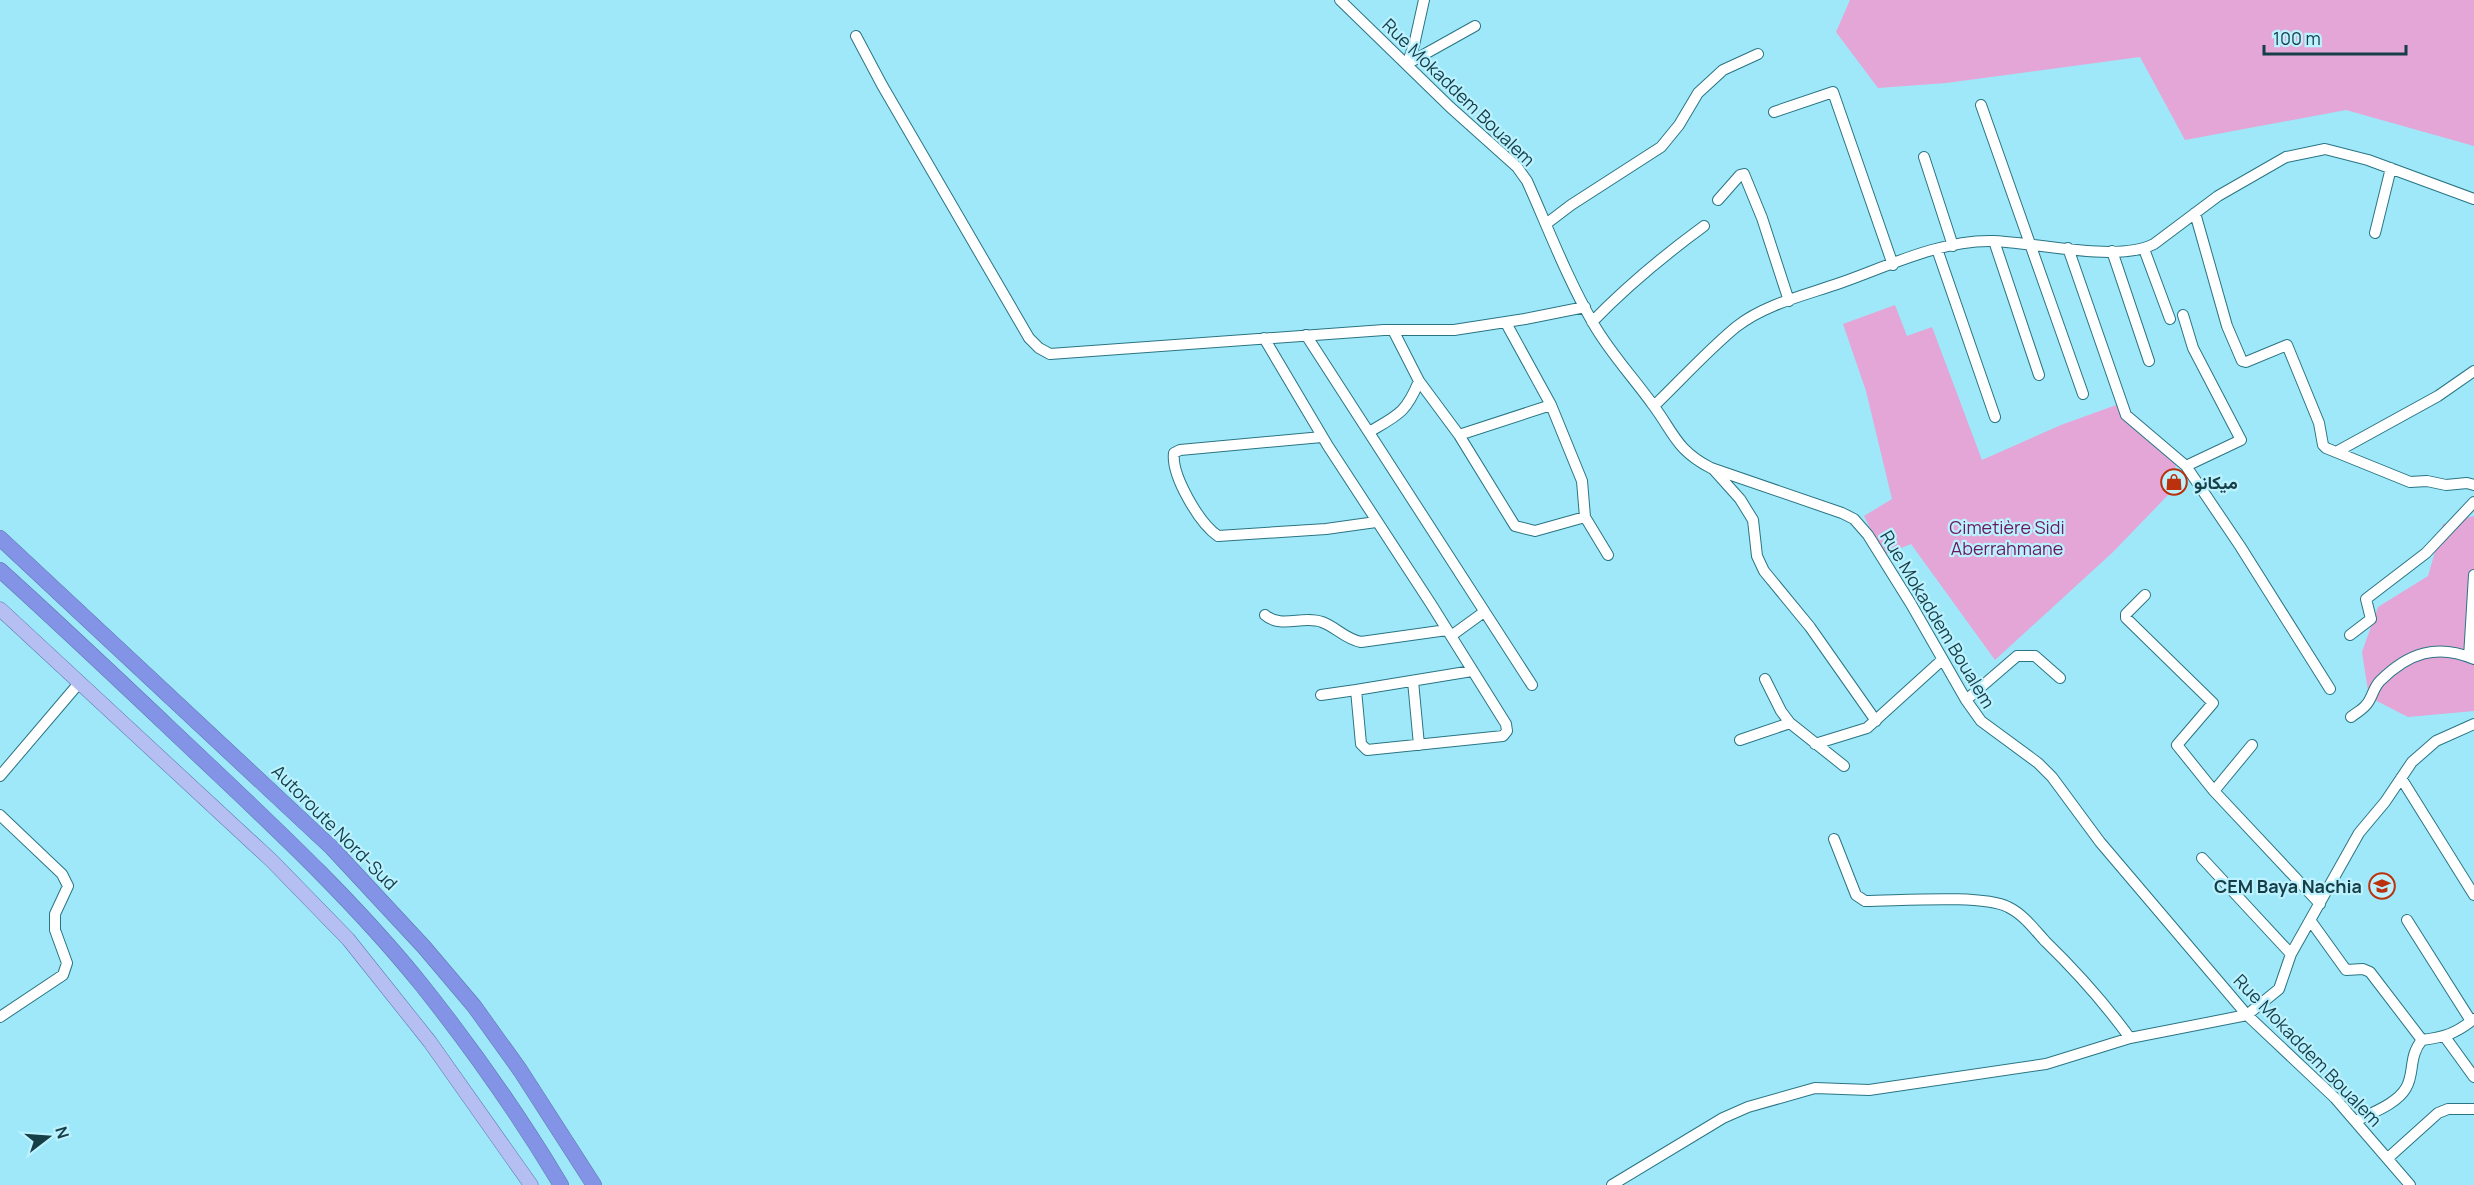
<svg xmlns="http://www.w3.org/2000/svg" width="2474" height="1185" viewBox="0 0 2474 1185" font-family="Manrope,Vazirmatn,sans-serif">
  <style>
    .green { fill: #e4a5d7 }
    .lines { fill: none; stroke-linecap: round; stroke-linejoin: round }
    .minor-casing { stroke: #2a7584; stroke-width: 12 }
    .major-casing { stroke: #5c76af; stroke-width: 15 }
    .highway-casing { stroke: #5c76af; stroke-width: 16 }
    .minor { stroke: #fff; stroke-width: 10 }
    .major { stroke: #b5bff1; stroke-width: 14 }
    .highway { stroke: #8394e7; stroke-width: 15 }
    .labels { text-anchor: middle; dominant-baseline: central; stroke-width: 4.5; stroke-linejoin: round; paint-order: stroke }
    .street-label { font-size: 18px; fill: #153e47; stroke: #bcf2ff }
    .poi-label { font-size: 18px; font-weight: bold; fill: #153e47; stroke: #bcf2ff; text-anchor: start }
    .park-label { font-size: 18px; fill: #6a185f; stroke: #bcf2ff }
  </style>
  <rect width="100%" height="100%" fill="#9fe8f9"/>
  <path class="green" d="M1850,0H2474V146L2346,110L2185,140L2140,57L1946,83L1878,88L1836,32Z
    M1895,305L1907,336L1932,327L1982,460L2061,425L2119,404L2125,419L2176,465L2169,494L2113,552L1995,660L1911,544L1884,555L1864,516L1892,499L1866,391L1843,324Z
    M2474,516V711L2408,717L2369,697L2362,652L2378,607L2428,576L2443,524Z"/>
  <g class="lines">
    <g class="minor-casing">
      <path id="minor" d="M1340,0L1450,107L1517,167L1527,181C1548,228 1567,278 1593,323C1610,353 1633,377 1653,405C1674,433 1676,450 1711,468L1842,513L1854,519L1868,535L1911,604L1966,700L1981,721L2038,763L2052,777L2100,842L2247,1015L2335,1098L2410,1185
        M856,36L882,85L1029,338L1039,348L1050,354L1384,330H1454L1525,319L1585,307
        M1407,64L1475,26
        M1407,64L1414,45L1424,0
        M1981,105L2083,394
        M1774,112L1833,92L1893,265
        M1924,157L1953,246
        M1718,200L1740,175L1744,174L1762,218L1789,301
        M2195,213L2227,326L2242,361L2246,362L2287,345L2319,423L2323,445L2326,448L2410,482L2427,481L2446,485L2467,483L2474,485
        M1546,224L1571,205L1661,147L1679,125L1698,93L1723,70L1758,54
        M2375,233L2391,168
        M1994,241L2039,375
        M2068,248L2126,415L2186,466L2240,546L2330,689
        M1937,249L1995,417
        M2144,249L2170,319
        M2112,251L2149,361
        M2183,315L2193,348L2241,440L2186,466
        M1592,322C1627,286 1663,256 1704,226
        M1506,323L1551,405L1582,481L1585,517
        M1394,332L1419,381L1459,435L1515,526L1535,531L1585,517L1608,555
        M1306,335L1532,685
        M1264,338L1328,446L1431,604L1506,724L1507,731L1503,736L1367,750L1361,744L1356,690L1321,695
        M1654,406C1681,380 1707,351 1736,327C1765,304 1806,295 1840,283C1888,266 1941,240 1992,241C2035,242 2117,263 2154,244L2218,196L2286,157L2325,149L2368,160L2474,199
        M1369,432C1398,415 1406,413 1419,381
        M1459,435L1551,405
        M1322,437L1180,450L1174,453C1171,475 1199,523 1218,536L1326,529L1376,522
        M2338,451L2438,396L2474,371
        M1714,470L1740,499L1753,520L1757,556L1764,571L1810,627L1876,721
        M2145,595L2126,614V618L2213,703L2177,745L2214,791L2320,904
        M1265,615C1281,629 1303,615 1322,622C1336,627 1345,639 1361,642L1447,630
        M2350,635L2371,619L2366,599L2426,553L2474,502
        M1451,636L1484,612
        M2469,657L2474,575
        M1765,679L1781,711L1790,723L1844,766
        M1413,681L1419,745
        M1356,690L1472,671
        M1966,700L2017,656H2035L2060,678
        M2351,717C2356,713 2362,710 2366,705C2372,699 2373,688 2380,681C2408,653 2437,643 2474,659
        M1740,740L1790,723
        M1815,744L1867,728L1942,660
        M0,776L80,682
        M2401,778L2474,895
        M2214,791L2252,745
        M0,815L62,874L68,886L55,914V930L67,963L63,975L0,1017
        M1834,839L1856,895L1865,901C1898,901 1982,894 2008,907C2023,914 2034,929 2045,941C2078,973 2103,1001 2130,1038
        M2202,858L2291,954
        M2310,920L2346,970L2363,969L2370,972L2422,1040
        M2407,920L2471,1021
        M2445,1037L2474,1077
        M2356,1121C2371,1113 2397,1104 2406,1088C2415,1073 2408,1057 2422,1040C2445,1037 2455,1034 2474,1019
        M2388,1158L2438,1113L2448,1109H2474
        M1612,1185L1723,1118L1748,1107L1815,1088L1869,1090L2046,1064L2130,1038L2247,1015L2279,989L2291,954L2359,833L2385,802L2412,762L2436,741L2474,724"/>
    </g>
    <g class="major-casing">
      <path id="major" d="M0,609L272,861L348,939L430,1042L531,1185"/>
    </g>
    <g class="highway-casing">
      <path id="highway" d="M0,538L332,848L424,947L474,1006L520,1070L594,1185
        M0,570C72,635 142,702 213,769C285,837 358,906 421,984C472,1048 519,1115 561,1185"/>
    </g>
    <use href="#minor" class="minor"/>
    <use href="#major" class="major"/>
    <use href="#highway" class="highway"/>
  </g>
  <defs>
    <g id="shop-ring" transform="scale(1.35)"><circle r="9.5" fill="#bcf2ff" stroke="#bb310e" stroke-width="1.5"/><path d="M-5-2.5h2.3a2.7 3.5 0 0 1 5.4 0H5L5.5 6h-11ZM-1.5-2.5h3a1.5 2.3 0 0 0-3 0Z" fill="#bb310e"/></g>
    <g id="school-ring" transform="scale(1.35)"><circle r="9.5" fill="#bcf2ff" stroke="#bb310e" stroke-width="1.5"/><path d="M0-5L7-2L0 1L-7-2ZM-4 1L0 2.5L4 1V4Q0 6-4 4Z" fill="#bb310e"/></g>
  </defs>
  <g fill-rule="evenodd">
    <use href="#shop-ring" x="2174" y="482"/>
    <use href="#school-ring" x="2382" y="886"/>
  </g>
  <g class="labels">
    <g class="street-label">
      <text transform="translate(1459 92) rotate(44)">Rue Mokaddem Boualem</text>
      <text transform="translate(1938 619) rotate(59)">Rue Mokaddem Boualem</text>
      <text transform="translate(335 827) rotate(45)">Autoroute Nord-Sud</text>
      <text transform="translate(2308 1050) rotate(46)">Rue Mokaddem Boualem</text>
    </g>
    <g class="poi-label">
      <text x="2194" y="482">ميكانو</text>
      <text x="2362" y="886" text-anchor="end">CEM Baya Nachia</text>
    </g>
    <g class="park-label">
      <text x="2007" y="527">Cimetière Sidi<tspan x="2007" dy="21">Aberrahmane</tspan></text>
    </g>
  </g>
  <g transform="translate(48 1137) rotate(73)" stroke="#bcf2ff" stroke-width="4.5" paint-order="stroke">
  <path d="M0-4.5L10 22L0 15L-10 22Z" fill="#153e47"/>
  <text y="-9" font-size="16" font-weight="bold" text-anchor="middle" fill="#153e47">N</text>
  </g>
  <path d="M2264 45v9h142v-9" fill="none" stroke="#153e47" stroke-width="3"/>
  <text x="2273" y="45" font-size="18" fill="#153e47" stroke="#bcf2ff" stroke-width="4.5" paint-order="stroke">100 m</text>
</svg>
